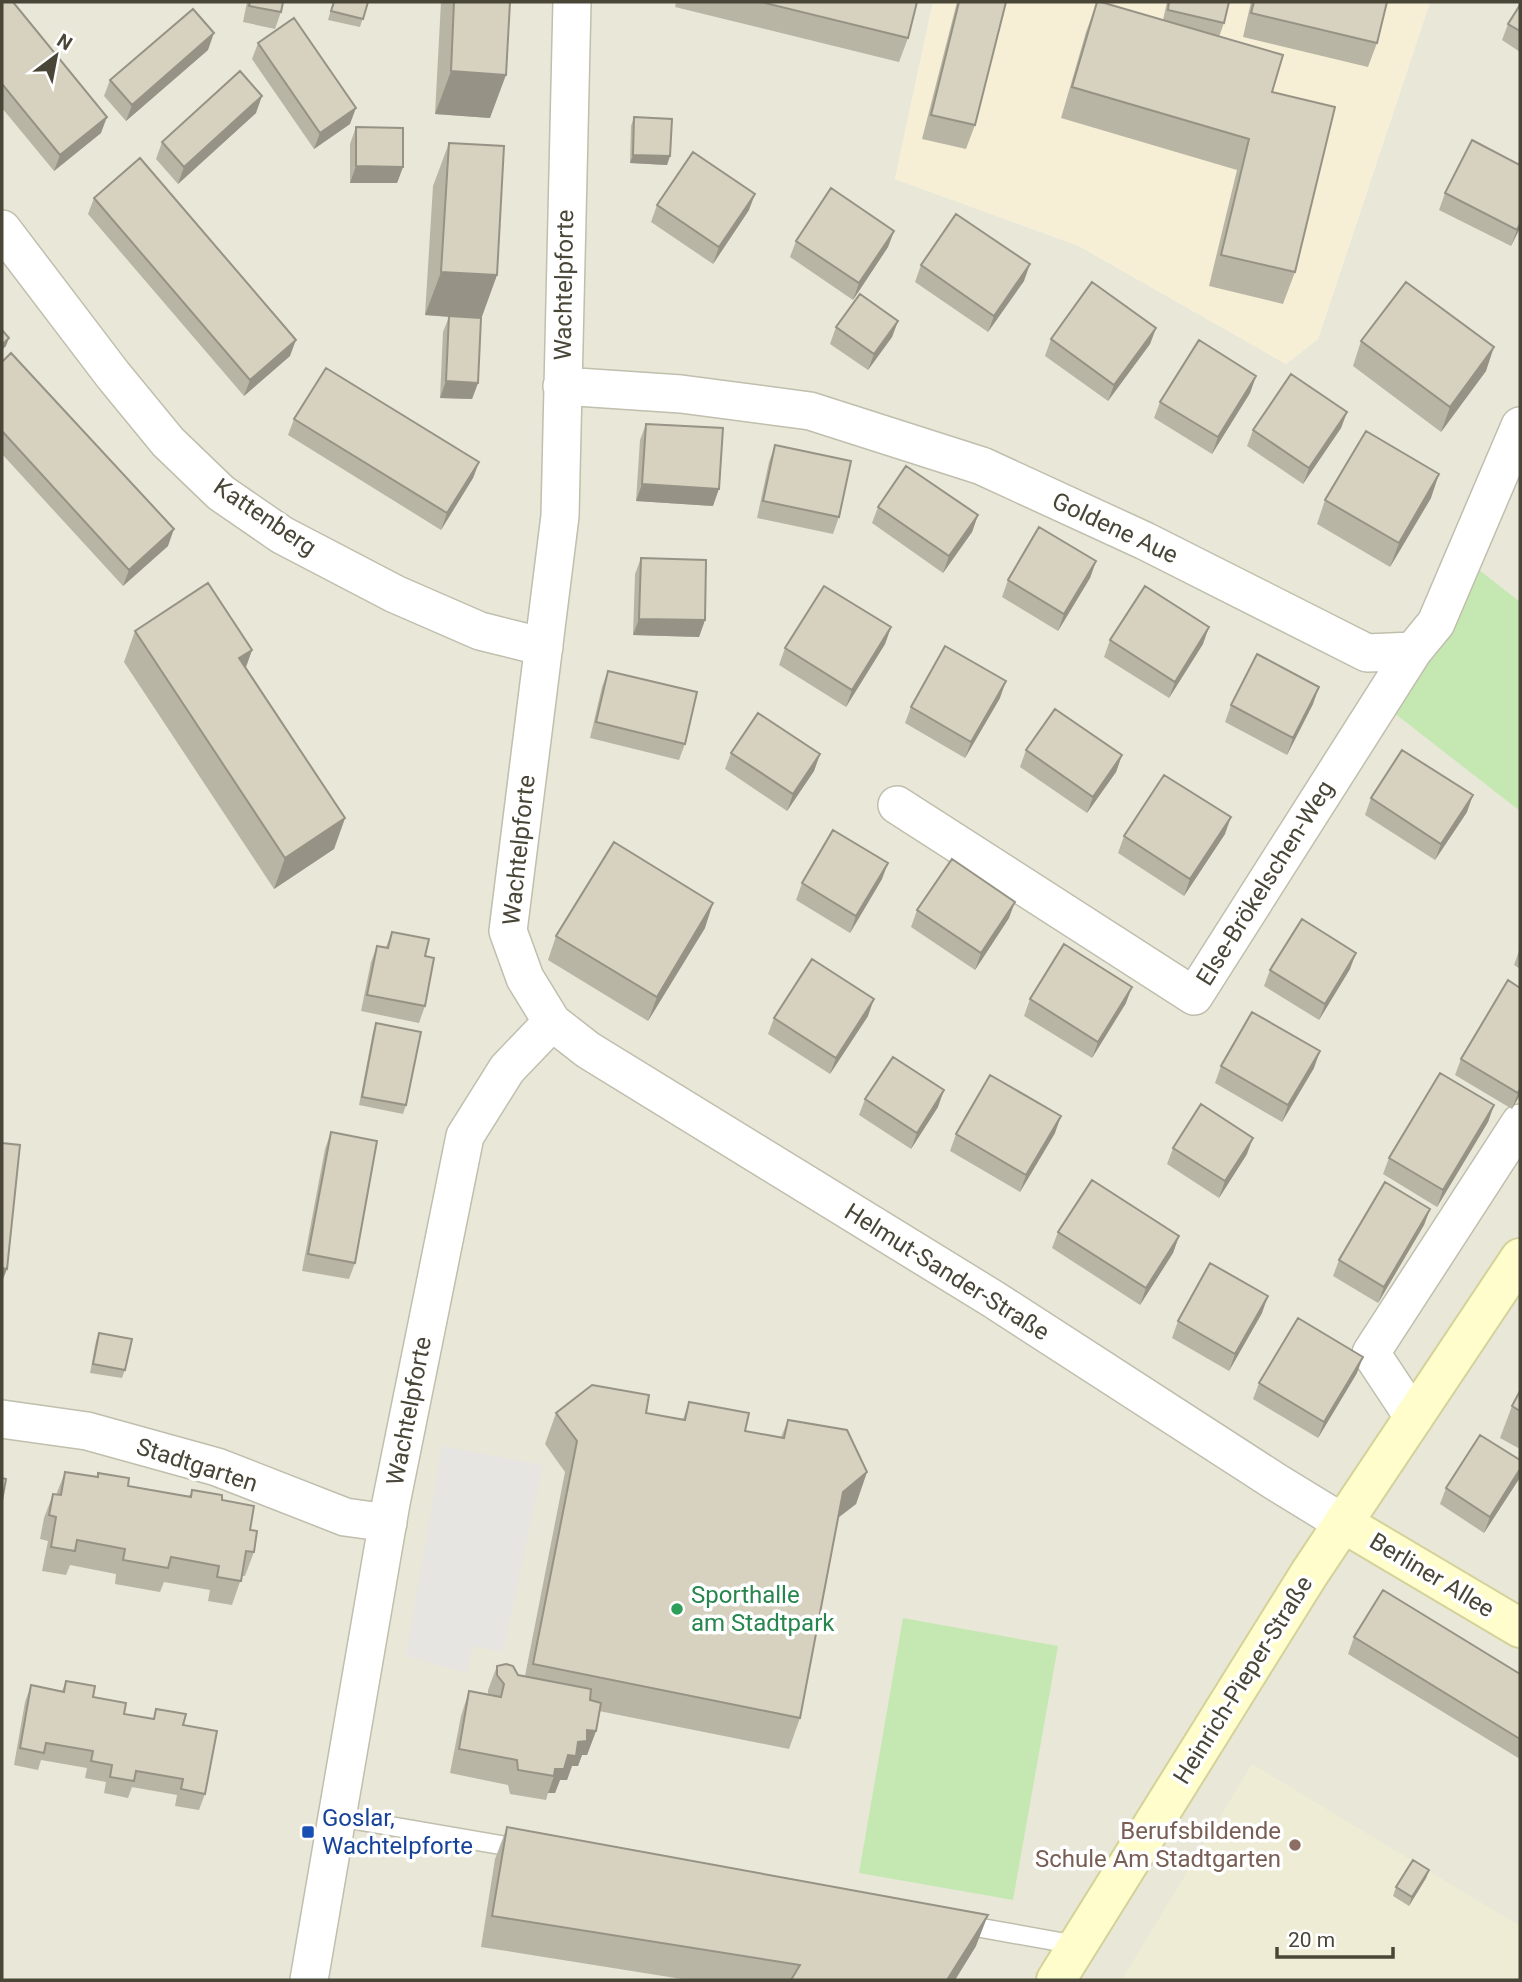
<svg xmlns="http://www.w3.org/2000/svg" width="1522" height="1982" viewBox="0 0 1522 1982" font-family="Roboto,sans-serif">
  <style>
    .residential { fill: #e9e7d8 }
    .commercial { fill: #f6efd6 }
    .education { fill: #eeecd4 }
    .green { fill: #c5e8b3 }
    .parking { fill: #e6e5e1 }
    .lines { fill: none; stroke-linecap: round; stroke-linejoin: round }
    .lane-casing { stroke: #c0beac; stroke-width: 21 }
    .street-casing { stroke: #c0beac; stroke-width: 40 }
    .secondary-casing { stroke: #d4d29a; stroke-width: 42 }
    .lane { stroke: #fff; stroke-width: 18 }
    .street { stroke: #fff; stroke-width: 37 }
    .secondary { stroke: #fefdcb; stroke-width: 38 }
    .wall { fill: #b8b5a4 }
    .shaded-wall { fill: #969386 }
    .building { fill: #d6d2bf; stroke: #969386; stroke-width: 2 }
    .leisure-dot { fill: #2e9e5b; stroke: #fff; stroke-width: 2.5 }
    .transit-dot { fill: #1a4fb4; stroke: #fff; stroke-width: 2.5 }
    .education-dot { fill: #8d6e63; stroke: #fff; stroke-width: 2.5 }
    .labels { text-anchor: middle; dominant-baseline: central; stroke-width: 7; stroke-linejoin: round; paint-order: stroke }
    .street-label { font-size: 24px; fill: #494638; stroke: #fff }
    .leisure-label { font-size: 24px; fill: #27864d; stroke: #fff; text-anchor: start }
    .transit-label { font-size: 24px; fill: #164399; stroke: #fff; text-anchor: start }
    .education-label { font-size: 24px; fill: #785e54; stroke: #fff; text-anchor: end }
  </style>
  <rect width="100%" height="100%" fill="#f5f4ea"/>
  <path class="residential" d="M2,2H933L895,179L1079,246L1286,364L1318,339L1430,2H1520V1980H2Z"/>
  <path class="commercial" d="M933,2H1430L1318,339L1286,364L1079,246L895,179Z"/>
  <path class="education" d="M1252,1764L1520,1926V1980H1122Z"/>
  <path class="green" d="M1464,558L1520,602V811L1380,702Z
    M903,1618L1058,1646L1013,1900L859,1873Z"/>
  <path class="parking" d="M442,1446L543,1465L503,1652L473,1646L467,1673L406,1656Z"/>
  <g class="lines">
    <g class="lane-casing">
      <path id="lane" d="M338,1817L524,1849
        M959,1924L1077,1945"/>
    </g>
    <g class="street-casing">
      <path id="street" d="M572,2L560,516L508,931L525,978L552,1022L588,1050L993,1299L1276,1482L1343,1523
        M2,229L113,375L168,442L221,493L282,535L395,594L480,631L544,647
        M562,386L681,394L810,411L982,466L1145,541L1367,653L1413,651L1436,623L1520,426
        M897,805L1194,996L1413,651
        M1414,1418L1371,1353L1520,1123
        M2,1419L87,1431L217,1467L345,1517L388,1523
        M309,1980L391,1503L465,1136L507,1069L552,1022"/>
    </g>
    <g class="secondary-casing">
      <path id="secondary" d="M1343,1523L1520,1628
        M1056,1980L1309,1574L1520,1258"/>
    </g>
    <use href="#lane" class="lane"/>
    <use href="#street" class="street"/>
    <use href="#secondary" class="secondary"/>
  </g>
  <path class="wall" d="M2,2L101,133L54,171L2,108Z
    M247,2H283L281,12L275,29L243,22Z
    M333,2H368L360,27L328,20Z
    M441,2H510L490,118L435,114Z
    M676,2H917L908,38L899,62L675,7Z
    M957,2H1006L975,125L966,149L922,139Z
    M1097,2L1163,20L1167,2H1229L1224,23L1219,37L1272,92L1295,272L1283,304L1209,286L1237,170L1061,118L1086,32Z
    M1251,2H1387L1377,43L1368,67L1243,37Z
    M1520,5V52L1502,40L1508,24Z
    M258,43L350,124L314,149L252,59Z
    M208,50L126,121L104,96L110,80Z
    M256,113L178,184L156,159L162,142Z
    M634,117L670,156L667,165L630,163L631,126Z
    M356,127L403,167L397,183H350V144Z
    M449,143L497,275L481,319L478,383L472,399L440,398L443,332L449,317L425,315L433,186Z
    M1445,193L1520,228L1511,246L1439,210Z
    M94,198L290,356L244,396L88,214Z
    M657,205L749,210L713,264L651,222Z
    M894,231L888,247L853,300L790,257L796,241Z
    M921,265L1024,281L988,332L915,282Z
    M898,321L892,337L868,370L830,344L836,327Z
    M1156,328L1150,344L1108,401L1045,356L1051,339Z
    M1361,341L1486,371L1441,432L1353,366Z
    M2,362L168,546L123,586L2,454Z
    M1256,376L1250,393L1212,454L1154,418L1160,402Z
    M1347,412L1341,428L1303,484L1247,446L1253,430Z
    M294,419L479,462L473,478L441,530L288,435Z
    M646,424L713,506L636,501L640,440Z
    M775,445L839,517L833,534L757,518L769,462Z
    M1431,498L1390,567L1317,524L1325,500Z
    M878,507L978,515L972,532L943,573L872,523Z
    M641,558L705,620L699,637L633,635L635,574Z
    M1096,561L1090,578L1058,631L1002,597L1008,580Z
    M891,627L885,644L846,707L779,665L785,648Z
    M135,631L252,650L246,667L345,818L334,849L274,889L124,662Z
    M1110,640L1203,644L1169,698L1104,657Z
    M608,671L685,744L679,760L590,738L602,687Z
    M1000,698L965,758L905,723L911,707Z
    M1313,704L1287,755L1225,722L1231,705Z
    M1026,750L1122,755L1116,772L1087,813L1020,767Z
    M731,753L820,754L814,771L787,811L725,769Z
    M1371,798L1467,812L1435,860L1365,815Z
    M1225,834L1184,896L1118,853L1124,836Z
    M882,879L850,933L796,900L802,883Z
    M917,910L1009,918L975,970L911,927Z
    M705,928L648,1021L548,960L556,936Z
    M392,932L425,956V1006L419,1023L361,1011L371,962L377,946L386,947Z
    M1520,948V969L1514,965Z
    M1350,969L1319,1020L1264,986L1270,970Z
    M1508,980L1520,1095L1512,1109L1455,1075L1461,1059Z
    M1030,999L1126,1003L1092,1058L1024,1016Z
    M868,1016L830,1074L768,1034L774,1018Z
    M376,1023L406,1105L403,1114L359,1105L373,1032Z
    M1221,1066L1314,1068L1282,1122L1215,1083Z
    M865,1099L938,1107L911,1149L859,1115Z
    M1494,1105L1488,1122L1437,1207L1383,1174L1389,1158Z
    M331,1132L355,1263L349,1279L302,1271L325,1149Z
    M1055,1133L1020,1192L950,1151L956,1134Z
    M1173,1148L1247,1154L1219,1198L1167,1164Z
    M1430,1209L1424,1225L1378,1303L1333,1276L1339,1260Z
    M1058,1232L1179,1236L1173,1253L1140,1305L1052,1248Z
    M1262,1313L1229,1371L1172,1338L1178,1321Z
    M99,1333L125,1370L122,1378L90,1373L96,1341Z
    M1357,1373L1318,1438L1253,1399L1259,1383Z
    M1520,1391V1449L1500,1438L1512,1406Z
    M689,1402L745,1431L781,1437L788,1420L867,1472L856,1504L838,1518L800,1718L789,1749L599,1711L596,1731L587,1755H582L578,1766H572L567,1780H560L555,1793H548L546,1800L510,1794L508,1785L450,1773L461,1716L469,1691L488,1695V1690L497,1666L518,1675L525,1676L565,1472L545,1444L556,1413H646L683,1419Z
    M65,1472L97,1477L98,1473L128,1486L188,1496L190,1495L192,1490L222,1500L250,1530L254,1552L245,1576H242L232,1605L208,1601L210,1590L164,1582L160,1592L115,1584L116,1574L70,1565L66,1575L42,1571L48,1541L40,1539L44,1518L53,1494L56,1495Z
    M1519,1479L1484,1533L1440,1504L1446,1488Z
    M1354,1637L1520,1674V1759L1348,1654Z
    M66,1681L124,1714L153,1719L156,1709L183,1725L205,1794L199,1810L175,1806L177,1795L132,1787L128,1798L104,1793L106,1782L85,1778L87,1768L41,1760L38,1770L14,1765L25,1702L31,1685L62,1691Z
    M507,1827L976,1946L955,1980H688L481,1947L495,1859Z
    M1429,1870L1426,1878L1409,1906L1393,1896L1396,1887Z"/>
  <path class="shaded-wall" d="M214,33L208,50L126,121L132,105Z
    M451,71L506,75L490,118L435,114Z
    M262,96L256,113L178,184L184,167Z
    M356,108L350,124L314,149L320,133Z
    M107,117L101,133L54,171L60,155Z
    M633,155L670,156L667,165L630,163Z
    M356,166L403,167L397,183H350Z
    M755,194L749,210L713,264L719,247Z
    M1520,224V228L1511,246L1517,230Z
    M894,231L888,247L853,300L859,283Z
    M1030,264L1024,281L988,332L994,316Z
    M441,272L497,275L481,319L425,315Z
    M898,321L892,337L868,370L874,354Z
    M1156,328L1150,344L1108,401L1114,385Z
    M9,338L6,346L2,350V345Z
    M296,340L290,356L244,396L250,380Z
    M1494,347L1486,371L1441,432L1450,407Z
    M1256,376L1250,393L1212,454L1218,437Z
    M446,381L478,383L472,399L440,398Z
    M1347,412L1341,428L1303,484L1309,468Z
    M479,462L473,478L441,530L447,513Z
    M1439,474L1431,498L1390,567L1399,543Z
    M642,484L719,489L713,506L636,501Z
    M978,515L972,532L943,573L949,556Z
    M174,529L168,546L123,586L129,570Z
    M1096,561L1090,578L1058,631L1064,614Z
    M639,619L705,620L699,637L633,635Z
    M891,627L885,644L846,707L852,690Z
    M1209,627L1203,644L1169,698L1175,682Z
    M252,650L241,681L239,658Z
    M1006,681L1000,698L965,758L971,742Z
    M1319,687L1313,704L1287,755L1293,738Z
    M820,754L814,771L787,811L793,794Z
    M1122,755L1116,772L1087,813L1093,797Z
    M1473,795L1467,812L1435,860L1441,844Z
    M1231,817L1225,834L1184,896L1190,879Z
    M345,818L334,849L274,889L285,858Z
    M888,863L882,879L850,933L856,916Z
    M1015,902L1009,918L975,970L981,953Z
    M713,903L705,928L648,1021L657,997Z
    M1356,953L1350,969L1319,1020L1325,1004Z
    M1132,987L1126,1003L1092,1058L1098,1042Z
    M874,999L868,1016L830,1074L836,1058Z
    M1320,1051L1314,1068L1282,1122L1288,1105Z
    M1520,1089V1095L1512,1109L1518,1093Z
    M944,1090L938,1107L911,1149L917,1133Z
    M1494,1105L1488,1122L1437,1207L1443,1190Z
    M1061,1116L1055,1133L1020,1192L1026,1175Z
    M1253,1138L1247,1154L1219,1198L1225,1181Z
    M1430,1209L1424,1225L1378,1303L1384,1287Z
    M1179,1236L1173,1253L1140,1305L1146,1288Z
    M2,1268L7,1269L2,1282Z
    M1268,1296L1262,1313L1229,1371L1235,1354Z
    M1363,1357L1357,1373L1318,1438L1324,1422Z
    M1520,1469L1519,1479L1484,1533L1490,1517Z
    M867,1472L856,1504L831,1523L843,1492Z
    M587,1730L596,1731L587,1755H582L578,1766H572L567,1780H560L555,1793H548L554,1776L555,1769L568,1755Z
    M1429,1870L1426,1878L1409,1906L1412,1897Z
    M988,1915L976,1946L955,1980H947Z"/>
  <path class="building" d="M2,2H13L107,117L60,155L2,84Z
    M250,2H283L281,12L249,6Z
    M334,2H368L363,19L331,11Z
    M454,2H510L506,75L451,71Z
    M761,2H917L908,38Z
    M959,2H1006L975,125L931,115Z
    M1097,2H1101L1283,55L1272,92L1335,107L1295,272L1221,255L1249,139L1072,87Z
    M1169,2H1229L1224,23L1168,10Z
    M1254,2H1387L1377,43L1251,13Z
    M1520,5V31L1508,24Z
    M193,9L214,33L132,105L110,80Z
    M294,18L356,108L320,133L258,43Z
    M240,71L262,96L184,167L162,142Z
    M634,117L672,119L670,156L633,155Z
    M356,127L403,128V167L356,166Z
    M1472,140L1520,165V224L1517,230L1445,193Z
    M449,143L504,146L497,275L441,272Z
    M693,152L755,194L719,247L657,205Z
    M140,158L296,340L250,380L94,198Z
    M831,188L894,231L859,283L796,241Z
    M956,214L1030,264L994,316L921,265Z
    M1092,282L1156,328L1114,385L1051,339Z
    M1406,282L1494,347L1450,407L1361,341Z
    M860,294L898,321L874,354L836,327Z
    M449,316L481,318L478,383L446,381Z
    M2,330L9,338L2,345Z
    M1199,340L1256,376L1218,437L1160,402Z
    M11,353L174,529L129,570L2,431V362Z
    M326,368L479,462L447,513L294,419Z
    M1291,374L1347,412L1309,468L1253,430Z
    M646,424L723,428L719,489L642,484Z
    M1366,431L1439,474L1399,543L1325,500Z
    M775,445L851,461L839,517L763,501Z
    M906,466L978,515L949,556L878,507Z
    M1039,527L1096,561L1064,614L1008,580Z
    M641,558L706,560L705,620L639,619Z
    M208,583L252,650L239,658L345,818L285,858L135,631Z
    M824,586L891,627L852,690L785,648Z
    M1145,586L1209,627L1175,682L1110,640Z
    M945,646L1006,681L971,742L911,707Z
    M1257,654L1319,687L1293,738L1231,705Z
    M608,671L697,692L685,744L596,722Z
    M1055,709L1122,755L1093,797L1026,750Z
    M758,713L820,754L793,794L731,753Z
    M1402,750L1473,795L1441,844L1371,798Z
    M1164,775L1231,817L1190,879L1124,836Z
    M833,830L888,863L856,916L802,883Z
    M614,842L713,903L657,997L556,936Z
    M952,859L1015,902L981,953L917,910Z
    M1302,919L1356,953L1325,1004L1270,970Z
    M392,932L429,939L425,956L434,958L425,1006L367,995L377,946L388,948Z
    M1064,944L1132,987L1098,1042L1030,999Z
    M812,959L874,999L836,1058L774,1018Z
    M1508,980L1520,988V1089L1518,1093L1461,1059Z
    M1252,1012L1320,1051L1288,1105L1221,1066Z
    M376,1023L421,1032L406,1105L362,1097Z
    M893,1057L944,1090L917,1133L865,1099Z
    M1440,1073L1494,1105L1443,1190L1389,1158Z
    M990,1075L1061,1116L1026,1175L956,1134Z
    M1201,1104L1253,1138L1225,1181L1173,1148Z
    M331,1132L377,1141L355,1263L308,1254Z
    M2,1143L20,1145L7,1269L2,1268Z
    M1092,1180L1179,1236L1146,1288L1058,1232Z
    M1385,1182L1430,1209L1384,1287L1339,1260Z
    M1210,1263L1268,1296L1235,1354L1178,1321Z
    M1298,1318L1363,1357L1324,1422L1259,1383Z
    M99,1333L132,1339L125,1370L93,1364Z
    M592,1385L649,1395L646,1413L685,1420L689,1402L749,1413L745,1431L784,1438L788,1420L847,1430L867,1472L843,1492L800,1718L533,1664L577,1441L556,1413Z
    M1520,1391V1411L1512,1406Z
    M1480,1435L1520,1460V1469L1490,1517L1446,1488Z
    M65,1472L98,1477V1473L129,1478L128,1486L191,1497L192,1490L222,1495V1500L254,1506L250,1530L257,1531L254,1552L246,1551L241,1581L217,1577L219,1566L171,1557L168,1568L123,1560L125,1549L77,1540L75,1551L51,1547L56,1517L49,1515L53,1494L61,1495Z
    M2,1478L6,1479L2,1501Z
    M1383,1590L1520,1674V1739L1354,1637Z
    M506,1664L513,1666L518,1675L591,1689L590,1700L601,1703L596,1731L587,1730V1741L578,1742L576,1756L568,1755L564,1769H555L554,1776L518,1770L517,1760L459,1749L469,1691L501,1697L504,1684L497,1675V1666Z
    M66,1681L95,1686L93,1697L126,1703L124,1714L154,1719L156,1709L186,1714L183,1725L217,1731L205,1794L181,1789L183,1779L136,1771L134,1781L110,1777L112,1765L91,1761L93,1751L46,1743L44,1753L20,1748L31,1685L64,1692Z
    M507,1827L988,1915L947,1980H791L800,1965L492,1916Z
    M1413,1860L1429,1870L1412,1897L1396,1887Z"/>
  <circle class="leisure-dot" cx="677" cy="1609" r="7"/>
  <rect class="transit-dot" x="301" y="1825" width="14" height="14" rx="3.5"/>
  <circle class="education-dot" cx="1295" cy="1845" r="7"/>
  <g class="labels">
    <g class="street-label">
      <text transform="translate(564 285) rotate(-89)">Wachtelpforte</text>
      <text transform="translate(265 517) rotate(34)">Kattenberg</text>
      <text transform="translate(1115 528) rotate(25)">Goldene Aue</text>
      <text transform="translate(519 850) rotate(-84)">Wachtelpforte</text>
      <text transform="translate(1265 883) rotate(-58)">Else-Brökelschen-Weg</text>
      <text transform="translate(947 1272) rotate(32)">Helmut-Sander-Straße</text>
      <text transform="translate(409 1411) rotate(-79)">Wachtelpforte</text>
      <text transform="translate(197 1465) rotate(18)">Stadtgarten</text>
      <text transform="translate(1432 1575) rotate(31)">Berliner Allee</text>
      <text transform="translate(1243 1680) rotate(-58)">Heinrich-Pieper-Straße</text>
    </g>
    <g class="leisure-label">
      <text x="691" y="1595">Sporthalle<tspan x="691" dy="28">am Stadtpark</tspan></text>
    </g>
    <g class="transit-label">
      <text x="322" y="1818">Goslar,<tspan x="322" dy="28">Wachtelpforte</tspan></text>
    </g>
    <g class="education-label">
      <text x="1281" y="1831">Berufsbildende<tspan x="1281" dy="28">Schule Am Stadtgarten</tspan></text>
    </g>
  </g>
  <rect width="1522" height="1982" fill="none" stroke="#494638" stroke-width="7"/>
  <g transform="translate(56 56) rotate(32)" stroke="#ffffff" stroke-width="5" paint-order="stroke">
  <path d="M0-5L12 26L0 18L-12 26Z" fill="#494638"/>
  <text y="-10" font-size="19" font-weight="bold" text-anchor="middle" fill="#494638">N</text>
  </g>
  <path d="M1277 1947v10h116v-10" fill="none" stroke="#494638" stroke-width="3.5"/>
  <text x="1288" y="1947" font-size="21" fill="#494638" stroke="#ffffff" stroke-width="5" paint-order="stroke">20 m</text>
</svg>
